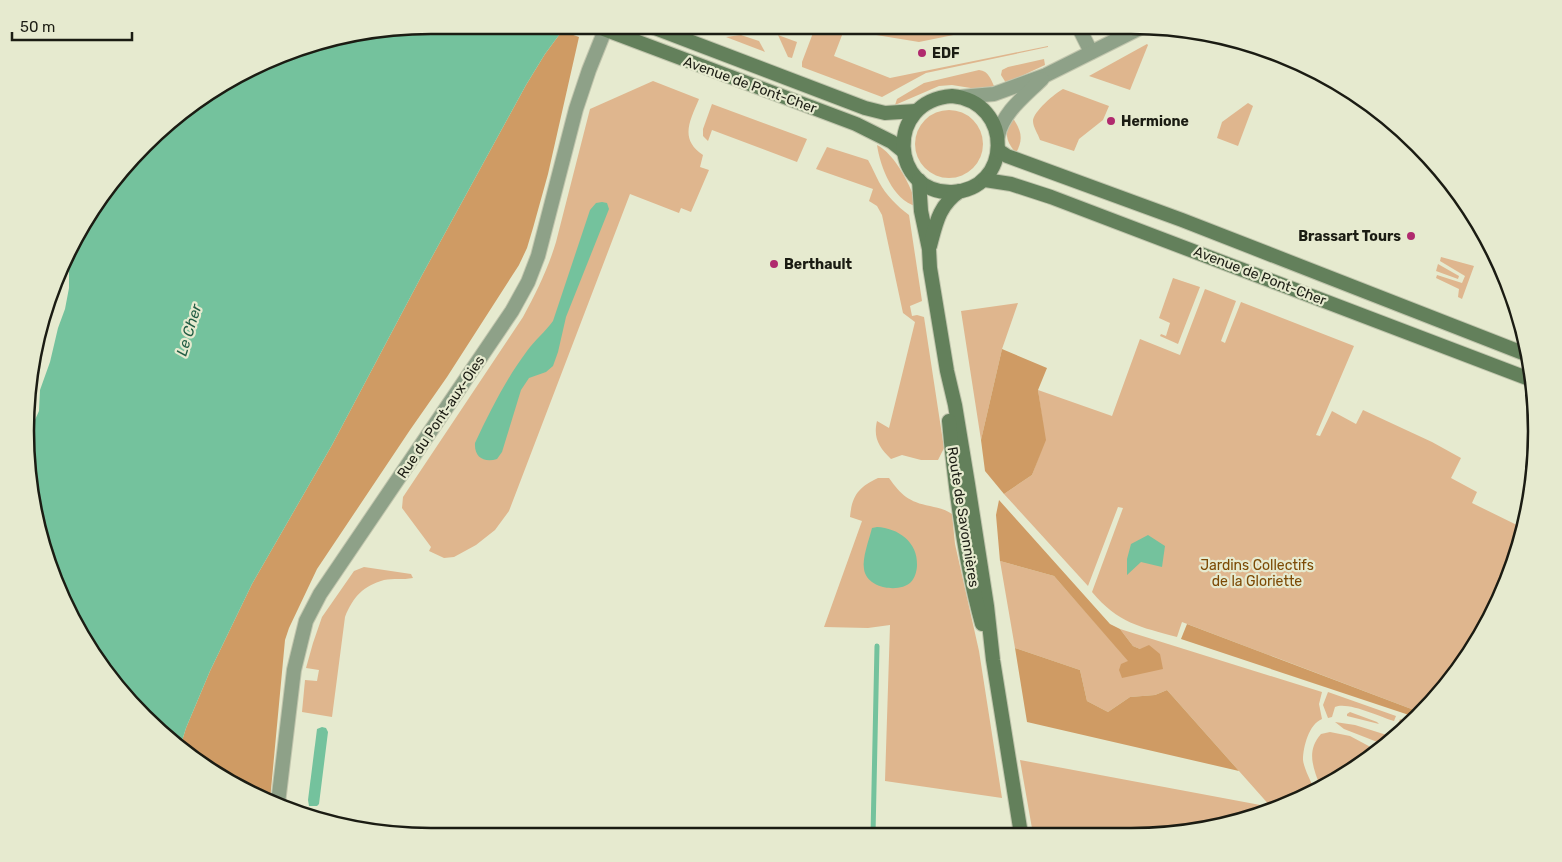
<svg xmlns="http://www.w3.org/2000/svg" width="1562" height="862" font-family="Rubik,sans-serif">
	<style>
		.green { fill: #dfb68e }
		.forest { fill: #cf9b64 }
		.water { fill: #74c29d }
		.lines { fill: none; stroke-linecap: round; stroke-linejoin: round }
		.stream { stroke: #74c29d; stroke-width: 5 }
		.minor-casing { stroke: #c1c5ad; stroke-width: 16 }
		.secondary-casing { stroke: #c1c5ad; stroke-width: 16 }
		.minor { stroke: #8ea188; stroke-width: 14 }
		.secondary { stroke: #63805b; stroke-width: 14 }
		.poi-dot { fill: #b02a6e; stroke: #e6eacf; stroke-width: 2 }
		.labels { text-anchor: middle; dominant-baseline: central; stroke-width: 4.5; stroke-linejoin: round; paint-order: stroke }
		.poi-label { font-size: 14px; font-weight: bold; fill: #1b1c13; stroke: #e6eacf; text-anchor: start }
		.street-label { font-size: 14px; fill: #1b1c13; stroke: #e6eacf }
		.park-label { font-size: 14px; fill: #7c4a05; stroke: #e6eacf }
		.water-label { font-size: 15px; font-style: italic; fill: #225d44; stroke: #e6eacf }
		.rim { fill: none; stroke: #1b1c13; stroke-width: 2.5 }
	</style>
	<rect width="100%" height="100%" fill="#e6eacf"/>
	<!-- green -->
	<g class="green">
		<polygon points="816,25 855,26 853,32 844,30 834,56 890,78 1048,46 1048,47 926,73 882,97 802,67 802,62"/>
		<polygon points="864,26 984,26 983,29 919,42 864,33"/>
		<polygon points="741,35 759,41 765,52 726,37"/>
		<polygon points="778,35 797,42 792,58 788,57"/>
		<polygon points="1147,44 1148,45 1130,90 1089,76"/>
		<polygon points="1044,59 1045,65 1006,83 1001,75 1002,70 1008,67"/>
		<path d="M979,70C989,71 991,80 995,88L977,89L952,85L939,86L895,105L897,99L924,83Z"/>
		<path d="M653,81L699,99C690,121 679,139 703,155L700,167L709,170L691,212L681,208L679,213L630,194L509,511L495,530L476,545L454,557L444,558L429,551L431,547L402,508L403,497L523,317C536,293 548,269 556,242L590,109Z"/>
		<path d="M1063,89L1109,106L1103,120L1079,139L1074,151L1040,140C1038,134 1033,127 1033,121C1033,112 1055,93 1063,89Z"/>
		<polygon points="1248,103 1253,106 1238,146 1217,138 1222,122"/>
		<polygon points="712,104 807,139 797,162 712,130 708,141 703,136 703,129"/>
		<circle cx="949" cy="144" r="34"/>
		<path d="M1013,118C1021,131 1024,138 1016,153C1005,140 1004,132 1013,118Z"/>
		<path d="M877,145C894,153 913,188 916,206C893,201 880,166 877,145Z"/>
		<path d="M827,147L868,160C872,167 875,174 879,182C886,195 897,206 909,215L922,301L910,306L912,316L917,315L924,317L944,448L938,460H921L902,455L891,459C879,447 873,438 877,421L889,428L915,322L903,313L882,215L877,206L869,201L873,189L816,169Z"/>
		<polygon points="1441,257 1474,266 1462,299 1458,297 1459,289 1436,278 1437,275 1462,283 1465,276 1440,261"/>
		<polygon points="1438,264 1459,276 1458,279 1436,271"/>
		<polygon points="1173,278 1200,287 1178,344 1160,336 1161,334 1166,336 1170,323 1159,318"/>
		<path d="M1205,289L1236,301L1221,341L1225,343L1241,302L1354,346L1316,435L1320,436L1332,411L1356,424L1363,410L1432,442L1461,458L1451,478L1477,492L1472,503L1523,528L1515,562L1482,634L1422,713L1182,622L1177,637C1140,627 1118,623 1092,592L1123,508L1118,507L1088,586L1004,494L1032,475L1045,440L1038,390L1112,416L1140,339L1180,355Z"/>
		<polygon points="1018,303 1002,349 981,440 961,311"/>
		<path d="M878,478H889C901,495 909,502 930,506C938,508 945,509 952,514L955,544L979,651L1002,798L885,781L890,625L868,628L824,627L862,521L850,517C852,495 859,487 878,478Z"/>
		<path d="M1000,561L1054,576L1129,661L1122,678L1140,649L1133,646L1120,629L1322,692L1319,704L1322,719C1309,724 1303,747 1303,760C1304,769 1311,781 1314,789L1262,815L1184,834H1033L1020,760L1271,807L1167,690L1155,695L1130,697L1108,712L1087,701L1080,670L1015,648Z"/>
		<path d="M364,567L411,574L413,578C403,580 393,578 384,580C363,586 353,597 345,617L332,717L302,712L305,680L317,681L319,670L306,668L313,643L322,617L354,571Z"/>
		<path d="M1328,692L1396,716L1394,721C1381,717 1347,701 1335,707L1332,717L1328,718L1323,705Z"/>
		<polygon points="1350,712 1377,722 1379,724 1347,716 1347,714"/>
		<polygon points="1400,719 1412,723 1385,745 1344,729 1335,722 1355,725 1393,737"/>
		<path d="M1330,732L1350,736L1378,751L1356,769L1320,786C1313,767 1306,751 1321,734Z"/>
	</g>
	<!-- forest -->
	<g class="forest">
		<polygon points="562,31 579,37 548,174 533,228 527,248 519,265 447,377 410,430 317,569 289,628 285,640 270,800 228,782 181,744 186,728 210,671 252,584 332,445 421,277 526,85 545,54"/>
		<polygon points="1002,349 1047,368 1038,390 1046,440 1032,475 1004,494 985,471 981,440"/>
		<polygon points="999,500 1110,624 1120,629 1133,646 1140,649 1149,645 1160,654 1163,669 1122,678 1119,670 1121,664 1128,661 1054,576 1000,561 996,515"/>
		<polygon points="1187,624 1422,713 1418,718 1181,639"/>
		<polygon points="1015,648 1080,670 1087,701 1108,712 1130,697 1155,695 1167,690 1239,771 1027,722"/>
	</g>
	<!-- water -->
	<g class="water">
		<polygon points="431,25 563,25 562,31 545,54 526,85 421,277 332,445 252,584 210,671 186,728 181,744 126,698 56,586 26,457 28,435 39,411 40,390 50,362 58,328 65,309 69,288 69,262 73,250 94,205 184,109 301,46"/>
		<path d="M602,202L607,203L609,209L566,317L558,352L553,366L546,372L529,378L521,390L502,452L497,459C484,463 474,457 475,443C490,411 506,379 527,351C535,340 545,332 553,321L590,210L596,203Z"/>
		<path d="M877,527C898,528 918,542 917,565C917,570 915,578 911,582C899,594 866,588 864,569C862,558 869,540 872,528Z"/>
		<polygon points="1148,535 1165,546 1162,567 1141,562 1127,575 1127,559 1131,544"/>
		<polygon points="322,727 326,728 328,732 319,804 317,806 309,806 308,800 317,729"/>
	</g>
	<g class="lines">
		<!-- stream -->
		<polyline class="stream" points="873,835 877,646"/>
		<!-- minor casing -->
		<g class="minor-casing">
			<g id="minor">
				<polyline points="1078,26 1091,52"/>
				<polyline points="960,97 994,94 1046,75 1144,26"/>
				<path d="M998,136C1003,112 1025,96 1042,79"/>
				<polyline points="278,803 294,670 306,621 320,594 512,311 528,282 538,256 576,109 589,70 607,25"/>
			</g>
		</g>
		<!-- secondary casing -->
		<g class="secondary-casing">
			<g id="secondary">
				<polyline points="593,25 856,124 892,142 903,151"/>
				<polyline points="647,25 865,108 885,113 916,111"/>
				<path d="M952,96C1014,102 1012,190 952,192C891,194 884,101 952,96Z"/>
				<polyline points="998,150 1007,156 1182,220 1528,355"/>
				<polyline points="919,180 921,211 929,249 930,268 947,371 955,405 968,484 987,606 993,660 1021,834"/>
				<polyline points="985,180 1011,184 1051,197 1532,380"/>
				<path d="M930,246C936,223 939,205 960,191"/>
				<path d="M949,421C955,489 964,558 982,624"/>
			</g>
		</g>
		<!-- minor -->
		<use href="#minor" class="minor"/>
		<!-- secondary -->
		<use href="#secondary" class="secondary"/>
	</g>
	<!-- markers -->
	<g class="poi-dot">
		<circle cx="922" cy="53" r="5"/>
		<circle cx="1111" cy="121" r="5"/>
		<circle cx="1411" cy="236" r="5"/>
		<circle cx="774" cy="264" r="5"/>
	</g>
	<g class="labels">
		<!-- poi labels -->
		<g class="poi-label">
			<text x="932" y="53">EDF</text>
			<text x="1121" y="121">Hermione</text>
			<text x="1401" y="236" text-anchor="end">Brassart Tours</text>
			<text x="784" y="264">Berthault</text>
		</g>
		<!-- street labels -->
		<g class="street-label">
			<text transform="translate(750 85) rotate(20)">Avenue de Pont-Cher</text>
			<text transform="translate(1260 276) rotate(21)">Avenue de Pont-Cher</text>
			<text transform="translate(441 417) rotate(-56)">Rue du Pont-aux-Oies</text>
			<text transform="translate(963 517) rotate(81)">Route de Savonnières</text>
		</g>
		<!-- park labels -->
		<g class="park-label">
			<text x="1257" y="565">Jardins Collectifs<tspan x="1257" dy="16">de la Gloriette</tspan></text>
		</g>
		<!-- water labels -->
		<g class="water-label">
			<text transform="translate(189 330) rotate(-73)">Le Cher</text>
		</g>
	</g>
	<!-- crop -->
	<path d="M0 0H1562V862H0ZM431 34H1131A397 397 0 0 1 1528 431V431A397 397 0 0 1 1131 828H431A397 397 0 0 1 34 431V431A397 397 0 0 1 431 34Z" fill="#e6eacf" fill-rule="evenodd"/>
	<path class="rim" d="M431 34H1131A397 397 0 0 1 1528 431V431A397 397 0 0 1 1131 828H431A397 397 0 0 1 34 431V431A397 397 0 0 1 431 34Z"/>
	<!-- scale -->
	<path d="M12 32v8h120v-8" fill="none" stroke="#1b1c13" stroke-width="2.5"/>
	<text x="20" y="32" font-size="15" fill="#1b1c13" stroke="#e6eacf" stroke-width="4" paint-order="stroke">50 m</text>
</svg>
